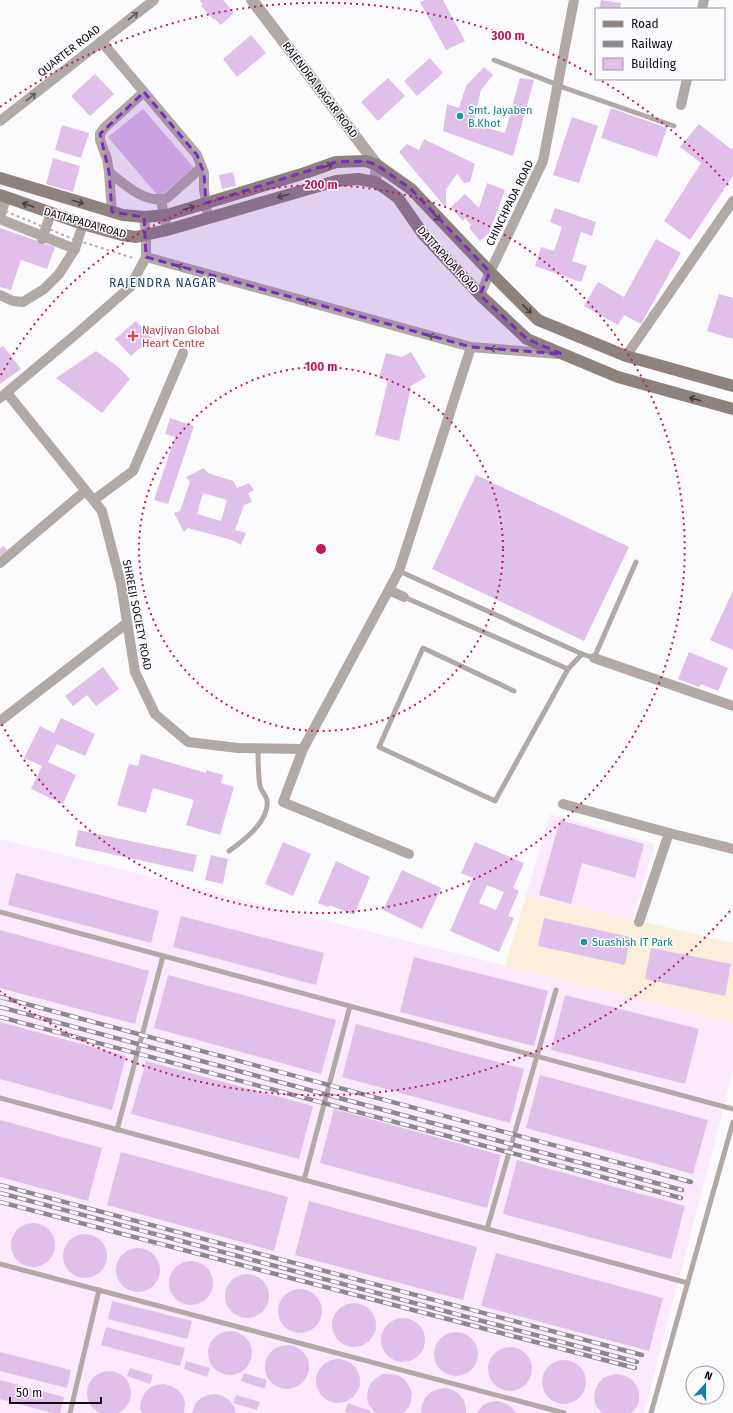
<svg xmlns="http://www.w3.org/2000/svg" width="733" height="1413" font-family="'Fira Sans',sans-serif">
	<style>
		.commercial { fill: #fbefdb }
		.industrial { fill: #fbeafd }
		.building { fill: #e0bfea; fill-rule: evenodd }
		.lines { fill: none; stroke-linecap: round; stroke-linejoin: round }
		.service { stroke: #b1a9a5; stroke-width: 5 }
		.minor { stroke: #b1a9a5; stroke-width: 10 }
		.tertiary { stroke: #b1a9a5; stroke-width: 12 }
		.secondary { stroke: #8e827c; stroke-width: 12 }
		.rail-casing { stroke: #8b898d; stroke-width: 4.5 }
		.rail { stroke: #fbfafd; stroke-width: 3; stroke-dasharray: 9; stroke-linecap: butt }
		.path-bridge { stroke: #b2b0b4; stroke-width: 2; stroke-dasharray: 3 3; stroke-linecap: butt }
		.oneway { stroke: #605a5b }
		.oneway2 { stroke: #484141 }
		.marked { fill: #7b2cbf; fill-opacity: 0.2; stroke: #7b2cbf; stroke-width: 3; stroke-dasharray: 8 5; stroke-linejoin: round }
		.ring { fill: none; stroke: #c2185b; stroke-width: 2; stroke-dasharray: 2 4 }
		.culture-dot { fill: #0f9aa8; stroke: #fbfafd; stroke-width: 1.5 }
		.health-dot { fill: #e0444e; stroke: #fbfafd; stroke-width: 1.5 }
		.labels { text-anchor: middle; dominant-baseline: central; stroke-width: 3; stroke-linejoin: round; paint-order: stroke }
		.street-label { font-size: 11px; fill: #0e0b11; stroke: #fbfafd }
		.culture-label { font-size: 11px; fill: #0d838f; stroke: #fbfafd; text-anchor: start }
		.health-label { font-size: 11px; fill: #be3a42; stroke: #fbfafd; text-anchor: start }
		.neighbourhood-label { font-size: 12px; letter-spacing: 1px; fill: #19475b; stroke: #fbfafd }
		.centre { fill: #c2185b; stroke: #fbfafd; stroke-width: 2 }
		.ring-label { font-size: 12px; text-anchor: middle; font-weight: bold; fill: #c2185b; stroke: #fbfafd; stroke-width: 3; stroke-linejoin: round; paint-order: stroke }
	</style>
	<rect width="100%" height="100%" fill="#fbfafd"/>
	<!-- commercial -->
	<polygon class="commercial" points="526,896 632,919 733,943 733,1023 505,966"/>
	<!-- industrial -->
	<g class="industrial">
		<polygon points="550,814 655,844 632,919 526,896"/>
		<polygon points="0,839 733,1023 733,1071 644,1413 0,1413"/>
	</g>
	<!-- building -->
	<g class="building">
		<polygon points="199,0 223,0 234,13 221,25 215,19 214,20 201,6 203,4"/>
		<polygon points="425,0 443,0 465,41 446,50 420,2"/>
		<polygon points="601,0 621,3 620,9 599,9"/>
		<polygon points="251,35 266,53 237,77 223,59"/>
		<polygon points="430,58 443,73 417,96 404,81"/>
		<polygon points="484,67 493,75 481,90 473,124 505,133 520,78 534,80 513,156 443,131 447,104 459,108 466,86"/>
		<polygon points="95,74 114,94 90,116 71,96"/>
		<polygon points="388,78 405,96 378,121 361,102"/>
		<polygon points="611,108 667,128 657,157 601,138"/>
		<polygon points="143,109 194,168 159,197 108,137"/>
		<polygon points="572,117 598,126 579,183 553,175"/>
		<polygon points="699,124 731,149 733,148 733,176 690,240 664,221 701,163 680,147"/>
		<polygon points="62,125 89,133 81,158 55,150"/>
		<polygon points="424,139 475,164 470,182 464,183 457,174 446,189 446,208 399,152 407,144 419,150"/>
		<polygon points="53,158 80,166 73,192 46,184"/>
		<polygon points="233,172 236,186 222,189 219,175"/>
		<polygon points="487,183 505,190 489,233 480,241 469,228 471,225 465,218 463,221 451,207 465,194 479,208"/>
		<polygon points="555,208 596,222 592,236 581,232 572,261 587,266 581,282 535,266 541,247 554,251 562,227 550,222"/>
		<polygon points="0,228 55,247 47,269 21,260 11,290 0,287"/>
		<polygon points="656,239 681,253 641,324 624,315 618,325 584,306 598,282 624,297"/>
		<polygon points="719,294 733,298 733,339 707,331"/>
		<polygon points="136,321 151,338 131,356 115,339"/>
		<polygon points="3,346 21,369 0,384 0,348"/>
		<polygon points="96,351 116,365 130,379 102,413 56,378"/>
		<polygon points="411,352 426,377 409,387 411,387 399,441 375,435 388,380 379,378 386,353 402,357"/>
		<polygon points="170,418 194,426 168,504 154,500 175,437 165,434"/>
		<path d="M204,468L208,473L233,481L237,488L249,483L254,490L248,493L252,502L244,505L235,530L246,533L241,545L232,540L188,528L184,532L174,513L180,511L190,482L186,477ZM203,493L227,500L221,521L197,514Z"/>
		<polygon points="476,475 629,547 584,641 432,569"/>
		<polygon points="4,546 7,550 0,556 0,549"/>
		<polygon points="733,591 733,650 710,640"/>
		<polygon points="689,652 728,668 718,691 701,684 699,687 678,679"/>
		<polygon points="103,667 119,689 96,706 87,695 73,706 65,696"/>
		<polygon points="61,718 95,734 85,756 57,744 48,762 76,775 63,804 31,789 42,766 24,758 40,726 54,733"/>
		<polygon points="141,754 206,773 206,770 223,775 221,783 234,787 220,835 186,825 194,800 153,788 146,813 117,805 129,764 138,766"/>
		<polygon points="560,820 644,844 635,878 582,863 571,904 539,895"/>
		<polygon points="78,830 197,855 193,872 75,846"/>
		<polygon points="283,842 311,854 293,896 265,884"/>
		<path d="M475,842L524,863L513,888L519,891L508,916L514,918L499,952L450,931L473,878L461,873ZM487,885L504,892L496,910L479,903Z"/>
		<polygon points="211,855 228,859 223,884 205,880"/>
		<polygon points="336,861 370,877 354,915 330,905 328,907 318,903"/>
		<polygon points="402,870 441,888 422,929 383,910"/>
		<polygon points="16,873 159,911 151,943 8,905"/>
		<polygon points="181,916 324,953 316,985 173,947"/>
		<polygon points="544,918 630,937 625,965 538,946"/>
		<polygon points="0,930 149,971 135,1024 0,988"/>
		<polygon points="651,948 731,964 725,996 645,979"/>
		<polygon points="414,957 548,991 534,1046 400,1012"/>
		<polygon points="168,975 336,1020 321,1074 154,1028"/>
		<polygon points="565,995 699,1029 685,1084 551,1050"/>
		<polygon points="0,1022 126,1056 112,1110 0,1079"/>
		<polygon points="356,1024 524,1069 510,1123 342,1077"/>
		<polygon points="146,1061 313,1106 299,1159 131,1114"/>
		<polygon points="540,1075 708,1120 693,1174 526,1128"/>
		<polygon points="334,1109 501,1155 487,1208 320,1163"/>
		<polygon points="0,1120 102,1148 88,1201 0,1177"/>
		<polygon points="121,1152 288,1197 274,1251 107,1205"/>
		<polygon points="517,1160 685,1206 671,1259 503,1214"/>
		<polygon points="309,1201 477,1247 463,1300 295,1255"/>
		<circle cx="33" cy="1245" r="22"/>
		<circle cx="85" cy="1256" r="22"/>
		<circle cx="138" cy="1270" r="22"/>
		<polygon points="496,1253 663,1298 649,1351 481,1306"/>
		<circle cx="191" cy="1283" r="22"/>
		<circle cx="247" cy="1296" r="22"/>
		<circle cx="300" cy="1311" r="22"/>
		<polygon points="112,1301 192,1321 187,1339 108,1319"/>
		<circle cx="354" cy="1325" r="22"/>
		<circle cx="403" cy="1340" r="22"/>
		<polygon points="106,1327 185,1348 180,1366 101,1345"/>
		<circle cx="230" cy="1353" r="22"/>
		<circle cx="456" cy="1354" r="22"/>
		<circle cx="287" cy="1367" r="22"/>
		<circle cx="510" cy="1369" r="22"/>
		<polygon points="0,1352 71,1370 67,1388 0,1371"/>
		<circle cx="338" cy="1381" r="22"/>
		<circle cx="564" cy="1382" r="22"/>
		<polygon points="186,1361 210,1368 207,1377 184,1369"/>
		<polygon points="130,1368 153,1375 150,1384 127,1376"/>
		<circle cx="109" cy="1393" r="22"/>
		<polygon points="244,1373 267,1380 265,1389 241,1381"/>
		<polygon points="383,1374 391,1374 398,1375 405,1380 409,1386 412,1393 411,1401 409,1407 404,1413 375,1413 369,1405 367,1398 368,1390 371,1383 376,1378"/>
		<polygon points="618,1374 626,1376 632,1380 637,1386 639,1393 639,1401 636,1408 631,1413 602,1413 596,1406 594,1398 595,1391 598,1384 603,1378 611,1375"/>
		<polygon points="0,1380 64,1397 60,1413 53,1413 0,1399"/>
		<polygon points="164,1384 171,1386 178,1390 183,1396 185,1403 184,1413 142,1413 140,1408 141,1401 144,1394 149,1388 156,1385"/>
		<polygon points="445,1388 453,1390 459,1394 464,1400 466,1408 466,1413 421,1413 422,1405 425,1398 431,1392 438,1389"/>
		<polygon points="215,1394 223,1396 229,1400 234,1406 236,1413 192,1413 195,1404 201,1398 208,1395"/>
		<polygon points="236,1395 260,1402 257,1410 233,1403"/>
		<polygon points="498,1401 505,1403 511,1407 516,1413 477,1413 483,1405 490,1402"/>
		<polygon points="348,1403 371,1411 371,1413 349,1413 345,1412"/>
	</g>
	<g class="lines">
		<!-- service -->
		<g class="service">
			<polyline points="494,60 558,85 559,86 674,126"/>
			<polyline points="399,571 582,654 594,658 636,562"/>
			<polyline points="404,597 568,669 582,654"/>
			<polyline points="514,691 423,648 379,747 495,801 568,669"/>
			<path d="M229,851C243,841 270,821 267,800C266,795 261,791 260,786C258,774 258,761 258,748"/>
			<polyline points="0,912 733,1109"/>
			<polyline points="0,1098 688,1283"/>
			<polyline points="117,1130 163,956"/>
			<polyline points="304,1180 350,1006"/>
			<polyline points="487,1229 556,990"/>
			<polyline points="0,1264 564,1413"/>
			<polyline points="70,1413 99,1290"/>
			<polyline points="651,1413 733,1122"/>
		</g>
		<!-- minor -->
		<g class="minor">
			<polyline points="702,9 704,0"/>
			<polyline points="101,41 197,155 204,173 204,189 208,218"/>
			<polyline points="681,105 687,79"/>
			<polyline points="0,121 154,0"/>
			<path d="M109,172C124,184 146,205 167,198L202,167"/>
			<polyline points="161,200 167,230"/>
			<polyline points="112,212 109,172 107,159 100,140 100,134 104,128 144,92"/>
			<polyline points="0,217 6,198"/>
			<polyline points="0,219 75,249"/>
			<polyline points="42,239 51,213"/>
			<polyline points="146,257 471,347 558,354"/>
			<polyline points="0,295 13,301 23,302 44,289 59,274 75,249 83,224"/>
			<polyline points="480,295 490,272 543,161 574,0"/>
			<polyline points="626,356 733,201"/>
			<polyline points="7,393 102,511 121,584 135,672 155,714 188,742 238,748 303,749"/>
			<polyline points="0,398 81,330 130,287 146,257 146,235 144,217"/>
			<polyline points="94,500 133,471 183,353"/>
			<polyline points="0,563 85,491"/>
			<polyline points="389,590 404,597"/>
			<polyline points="594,658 733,706"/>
			<polyline points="0,721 127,623"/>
			<polyline points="563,804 669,833"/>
			<polyline points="409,854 283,802 303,749 399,571 471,347"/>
			<polyline points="639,922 669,833 733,849"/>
		</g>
		<!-- tertiary -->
		<polyline class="tertiary" points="252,0 377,165 375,182"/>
		<!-- secondary -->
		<g class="secondary">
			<polyline points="0,178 123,215 144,217 167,215 305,173 336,162 366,161 377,165 411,189 490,272 538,320 626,356 733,386"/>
			<polyline points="0,195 83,224 122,235 136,237 167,230 336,181 358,179 375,182 386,189 398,198 423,234 480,295 527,339 618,377 733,409"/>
		</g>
		<!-- rail casing -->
		<g class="rail-casing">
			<g id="rail">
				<polyline points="0,997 691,1182"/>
				<polyline points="0,1007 682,1190"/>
				<polyline points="0,1017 681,1198"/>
				<polyline points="0,1185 642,1355"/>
				<polyline points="0,1193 637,1362"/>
				<polyline points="0,1202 635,1368"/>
			</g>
		</g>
		<!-- rail -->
		<use href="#rail" class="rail"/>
		<!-- path-bridge -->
		<polyline class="path-bridge" points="0,209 73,239 133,258"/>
	</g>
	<!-- one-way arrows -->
	<defs><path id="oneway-shaft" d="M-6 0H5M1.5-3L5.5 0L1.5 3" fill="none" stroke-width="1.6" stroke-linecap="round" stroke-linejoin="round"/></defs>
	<g class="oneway">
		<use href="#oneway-shaft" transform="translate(133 16) rotate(-38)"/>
		<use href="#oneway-shaft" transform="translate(31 97) rotate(-38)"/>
		<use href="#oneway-shaft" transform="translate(183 267) rotate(-165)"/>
		<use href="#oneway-shaft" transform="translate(309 302) rotate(-164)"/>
		<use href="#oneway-shaft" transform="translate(434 337) rotate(-164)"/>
		<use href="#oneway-shaft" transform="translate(496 349) rotate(-176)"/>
	</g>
	<g class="oneway2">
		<use href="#oneway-shaft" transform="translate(327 166) rotate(-19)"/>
		<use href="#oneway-shaft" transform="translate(283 196) rotate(164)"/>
		<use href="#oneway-shaft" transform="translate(78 202) rotate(17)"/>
		<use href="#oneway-shaft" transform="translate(28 205) rotate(-160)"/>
		<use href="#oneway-shaft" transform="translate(189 208) rotate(-17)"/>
		<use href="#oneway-shaft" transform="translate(436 216) rotate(47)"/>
		<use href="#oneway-shaft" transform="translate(527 309) rotate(44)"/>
		<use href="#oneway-shaft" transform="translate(695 399) rotate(-164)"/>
	</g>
	<!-- marked area -->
	<path class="marked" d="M144,92L197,155L204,173L206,203L336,162L366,161L377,165L411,189L490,272L480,295L527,339L562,354L471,347L146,257L144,217L112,212L109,172L100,134Z"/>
	<!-- distance rings -->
	<g class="ring">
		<circle cx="321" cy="549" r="182"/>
		<path d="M1 375A364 364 0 1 1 1 723"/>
		<path d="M730 911A546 546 0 0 1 0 991M0 107A546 546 0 0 1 594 76M602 81A546 546 0 0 1 730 187"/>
	</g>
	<!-- markers -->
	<g class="culture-dot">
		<circle cx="460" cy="116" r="4"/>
		<circle cx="584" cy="942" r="4"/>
	</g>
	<path class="health-dot" d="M131 330h4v4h4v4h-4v4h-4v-4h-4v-4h4z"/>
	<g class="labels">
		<!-- street labels -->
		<g class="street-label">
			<text transform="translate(69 51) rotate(-38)">QUARTER ROAD</text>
			<text transform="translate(320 90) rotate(53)">RAJENDRA NAGAR ROAD</text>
			<text transform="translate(510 203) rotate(-64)">CHINCHPADA ROAD</text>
			<text transform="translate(85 223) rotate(16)">DATTAPADA ROAD</text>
			<text transform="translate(448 260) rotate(48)">DATTAPADA ROAD</text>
			<text transform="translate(137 615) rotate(79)">SHREEJI SOCIETY ROAD</text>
		</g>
		<!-- culture labels -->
		<g class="culture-label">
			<text x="468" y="110">Smt. Jayaben<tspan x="468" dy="13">B.Khot</tspan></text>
			<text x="592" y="942">Suashish IT Park</text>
		</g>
		<!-- health labels -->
		<g class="health-label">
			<text x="142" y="330">Navjivan Global<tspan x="142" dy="13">Heart Centre</tspan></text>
		</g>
		<!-- neighbourhood labels -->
		<g class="neighbourhood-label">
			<text x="163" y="283">RAJENDRA NAGAR</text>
		</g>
	</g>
	<circle cx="321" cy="549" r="6" class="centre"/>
	<g class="ring-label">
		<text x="508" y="40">300 m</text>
		<text x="321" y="189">200 m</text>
		<text x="321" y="371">100 m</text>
	</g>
	<!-- legend -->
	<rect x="595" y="8" width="130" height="72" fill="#fbfafd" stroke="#9c9a9f"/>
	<rect x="603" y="21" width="20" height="6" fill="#8e827c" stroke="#9c9a9f"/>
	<text x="631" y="28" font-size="12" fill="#0e0b11">Road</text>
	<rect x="603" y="41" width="20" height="6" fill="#8b898d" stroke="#9c9a9f"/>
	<text x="631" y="48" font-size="12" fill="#0e0b11">Railway</text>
	<rect x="603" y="58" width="20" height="12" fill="#e0bfea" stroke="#9c9a9f"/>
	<text x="631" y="68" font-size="12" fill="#0e0b11">Building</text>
	<!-- north arrow -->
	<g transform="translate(705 1385) rotate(21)"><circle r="19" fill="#fbfafd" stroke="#9c9a9f"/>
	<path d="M0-3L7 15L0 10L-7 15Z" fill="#1280a8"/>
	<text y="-6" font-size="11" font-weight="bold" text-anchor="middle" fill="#0e0b11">N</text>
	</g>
	<!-- scale -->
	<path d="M10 1397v6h91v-6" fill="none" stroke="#0e0b11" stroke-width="2"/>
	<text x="16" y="1397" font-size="12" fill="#0e0b11" stroke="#fbfafd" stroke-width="3" paint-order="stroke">50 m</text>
</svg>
